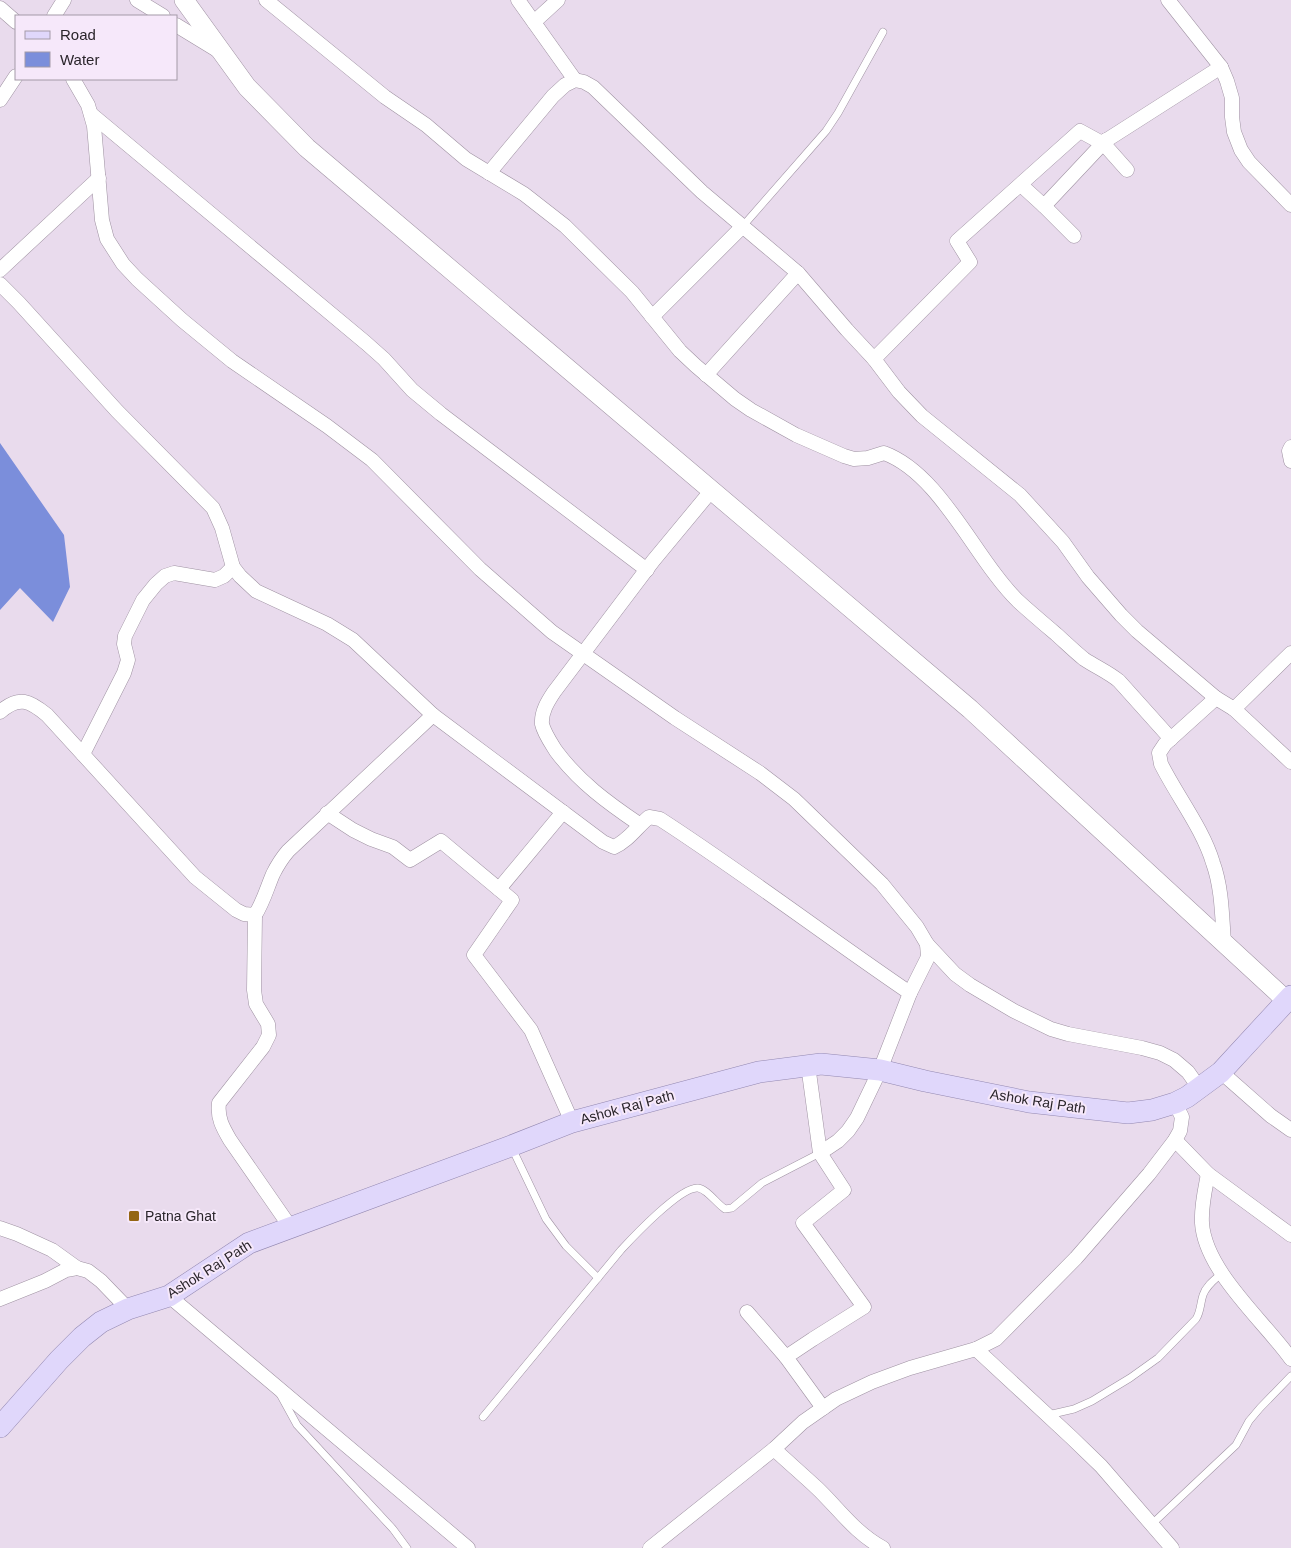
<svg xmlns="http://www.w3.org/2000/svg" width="1291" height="1548" font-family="Arial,sans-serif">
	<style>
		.water { fill: #7b8edb }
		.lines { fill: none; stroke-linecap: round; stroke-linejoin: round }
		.service-casing { stroke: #9f92a2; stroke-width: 8 }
		.minor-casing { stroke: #9f92a2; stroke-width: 15 }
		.secondary-casing { stroke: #9f92a2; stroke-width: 20 }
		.primary-casing { stroke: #9388b1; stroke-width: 22 }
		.service { stroke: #fff; stroke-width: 7 }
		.minor { stroke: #fff; stroke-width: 14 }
		.secondary { stroke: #fff; stroke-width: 19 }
		.primary { stroke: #e0d7fb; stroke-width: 21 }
		.poi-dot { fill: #946513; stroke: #f6e8fa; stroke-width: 2 }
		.labels { text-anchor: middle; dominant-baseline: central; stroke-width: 4; stroke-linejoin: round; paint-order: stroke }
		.street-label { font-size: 14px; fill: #2a252b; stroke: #f6e8fa }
		.poi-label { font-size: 14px; fill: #2a252b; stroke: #f6e8fa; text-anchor: start }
	</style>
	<rect width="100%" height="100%" fill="#e9dbed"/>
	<!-- water -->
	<polygon class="water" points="0,443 64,535 70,587 53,622 20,588 0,610"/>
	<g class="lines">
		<!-- service casing -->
		<g class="service-casing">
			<g id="service">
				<polyline points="742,227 826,131 838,113 883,32"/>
				<polyline points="512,1148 546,1219 566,1246 598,1278"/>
				<polyline points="280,1394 297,1425 393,1529 407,1548"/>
				<path d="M1048,1415L1074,1409L1092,1401L1130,1378L1158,1358L1196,1319C1201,1311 1200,1304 1203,1295C1206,1286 1214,1280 1221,1274"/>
				<path d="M483,1417L621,1250C633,1237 681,1186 698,1188C707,1189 717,1204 725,1209L732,1208L762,1183L820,1153"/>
				<polyline points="1152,1524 1236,1445 1249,1421 1260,1408 1291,1376"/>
			</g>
		</g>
		<!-- minor casing -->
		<g class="minor-casing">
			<g id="minor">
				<polyline points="137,0 163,16"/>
				<path d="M266,0L385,97L426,125L466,159L524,194L565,226L632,292L680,351L696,366L735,399L751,410L796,435L844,456L854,459L868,458L884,453C941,474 975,559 1018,601C1030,612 1043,623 1056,634C1065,642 1074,651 1084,659C1096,667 1108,672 1119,681L1171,739"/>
				<polyline points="518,0 575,80"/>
				<polyline points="1168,0 1221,67 1227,81 1232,98 1232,117 1234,132 1241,150 1249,162 1291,205"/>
				<polyline points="0,8 16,22"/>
				<polyline points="54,16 64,0"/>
				<polyline points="534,22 558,0"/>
				<polyline points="176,25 217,50"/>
				<polyline points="73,79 88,105 94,126 102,220 107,239 123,264 137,279 182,320 232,361 327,426 372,460 480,569 552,632 675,718 760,773 794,799 882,884 917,927 927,944 928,957 910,993"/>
				<polyline points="0,100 16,76"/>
				<polyline points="91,114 366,343 384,359 412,390 441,414 647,570"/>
				<polyline points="1103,143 1127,170"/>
				<polyline points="489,173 553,96 565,85 575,80 584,82 593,87 702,192 798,273 847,330 874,359 899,392 922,416 1020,495 1063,542 1088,577 1121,615 1137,631 1216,698"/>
				<polyline points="1021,185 1044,206 1106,140"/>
				<polyline points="1044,206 1074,236"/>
				<polyline points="0,270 99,178"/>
				<path d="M0,284L19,303L117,411L213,508L222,528L233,567L240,576L256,591L327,624L353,640L433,715L288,851C282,858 277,866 273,874C267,888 263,903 255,915L244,914L236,910L195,877L47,715C30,701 19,695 0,712"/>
				<polyline points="652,317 742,227"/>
				<polyline points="874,359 970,262 957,241 1080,131 1102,143 1221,67"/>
				<polyline points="706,375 798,273"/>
				<polyline points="1291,447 1289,451 1291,461"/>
				<polyline points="1291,653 1234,709 1291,762"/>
				<path d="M433,715L603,842L614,847C628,841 637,827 649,817L660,819C745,874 826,936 910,993L880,1070L857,1118L848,1131L838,1141L820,1153"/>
				<polyline points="83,754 124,673 128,660 124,644 125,636 143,600 156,584 165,576 174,573 215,580 224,576 233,567"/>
				<polyline points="327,813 353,830 371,839 393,847 410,860 441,841 512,900 474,955 531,1030 572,1122"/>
				<path d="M639,824C608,803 579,782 556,751C551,743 544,733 542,724C541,712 548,701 554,692L653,561L711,491"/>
				<polyline points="499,889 563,812"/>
				<path d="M255,915L254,990L256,1004L268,1024L269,1035L263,1047L219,1103C217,1118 223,1128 230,1140L291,1228"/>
				<path d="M1224,943C1222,916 1222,888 1213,863C1203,829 1177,796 1161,764L1159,753L1165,744L1216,698L1234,709"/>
				<polyline points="927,944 955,974 970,985 1014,1011 1051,1029 1068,1034 1142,1048 1160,1053 1174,1060 1188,1072 1200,1089"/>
				<polyline points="808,1065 820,1153 844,1190 803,1223 864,1307 813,1339 786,1357 823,1408"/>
				<polyline points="1221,1072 1271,1116 1291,1130"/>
				<polyline points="1175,1140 1208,1174 1291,1235"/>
				<path d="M1208,1174C1205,1190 1201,1206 1202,1223C1205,1271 1264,1321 1291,1359"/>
				<polyline points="0,1228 17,1234 52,1250 77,1268"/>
				<polyline points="169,1296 468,1548"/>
				<polyline points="0,1299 45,1281 66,1270 77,1268 88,1271 101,1281 128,1309"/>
				<polyline points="747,1312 786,1357"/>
				<polyline points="976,1349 1071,1437 1101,1466 1172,1548"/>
				<path d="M774,1449C788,1462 803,1475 817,1488C839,1509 855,1533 883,1548"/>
				<polyline points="650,1548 774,1449 803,1422 836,1399 872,1382 910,1368 976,1349 996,1339 1076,1258 1149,1174 1175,1140 1180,1131 1182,1117 1175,1103"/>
			</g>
		</g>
		<!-- secondary casing -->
		<g class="secondary-casing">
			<polyline id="secondary" points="184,0 247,87 307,148 970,709 1287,1001"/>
		</g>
		<!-- primary casing -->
		<g class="primary-casing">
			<polyline id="primary" points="0,1427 59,1360 82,1337 101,1322 128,1309 169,1296 249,1243 511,1146 572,1122 759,1072 821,1064 880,1070 925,1081 1029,1102 1128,1113 1152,1110 1175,1103 1187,1097 1221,1072 1291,996"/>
		</g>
		<!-- service -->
		<use href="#service" class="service"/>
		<!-- minor -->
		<use href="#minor" class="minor"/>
		<!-- secondary -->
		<use href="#secondary" class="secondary"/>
		<!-- primary -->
		<use href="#primary" class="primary"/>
	</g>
	<!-- markers -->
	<rect class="poi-dot" x="128" y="1210" width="12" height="12" rx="2.5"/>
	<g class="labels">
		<!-- street labels -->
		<g class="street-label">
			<text transform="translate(1038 1101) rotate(9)">Ashok Raj Path</text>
			<text transform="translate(627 1107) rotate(-15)">Ashok Raj Path</text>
			<text transform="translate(209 1269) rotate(-32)">Ashok Raj Path</text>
		</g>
		<!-- poi labels -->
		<g class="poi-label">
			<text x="145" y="1216">Patna Ghat</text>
		</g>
	</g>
	<!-- legend -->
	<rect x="15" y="15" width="162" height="65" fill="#f6e8fa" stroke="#a49aa7"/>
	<rect x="25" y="31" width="25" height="8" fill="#e0d7fb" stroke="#a49aa7"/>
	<text x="60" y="40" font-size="15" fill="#2a252b">Road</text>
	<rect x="25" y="52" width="25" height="15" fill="#7b8edb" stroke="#a49aa7"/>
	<text x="60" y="65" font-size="15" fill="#2a252b">Water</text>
</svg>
